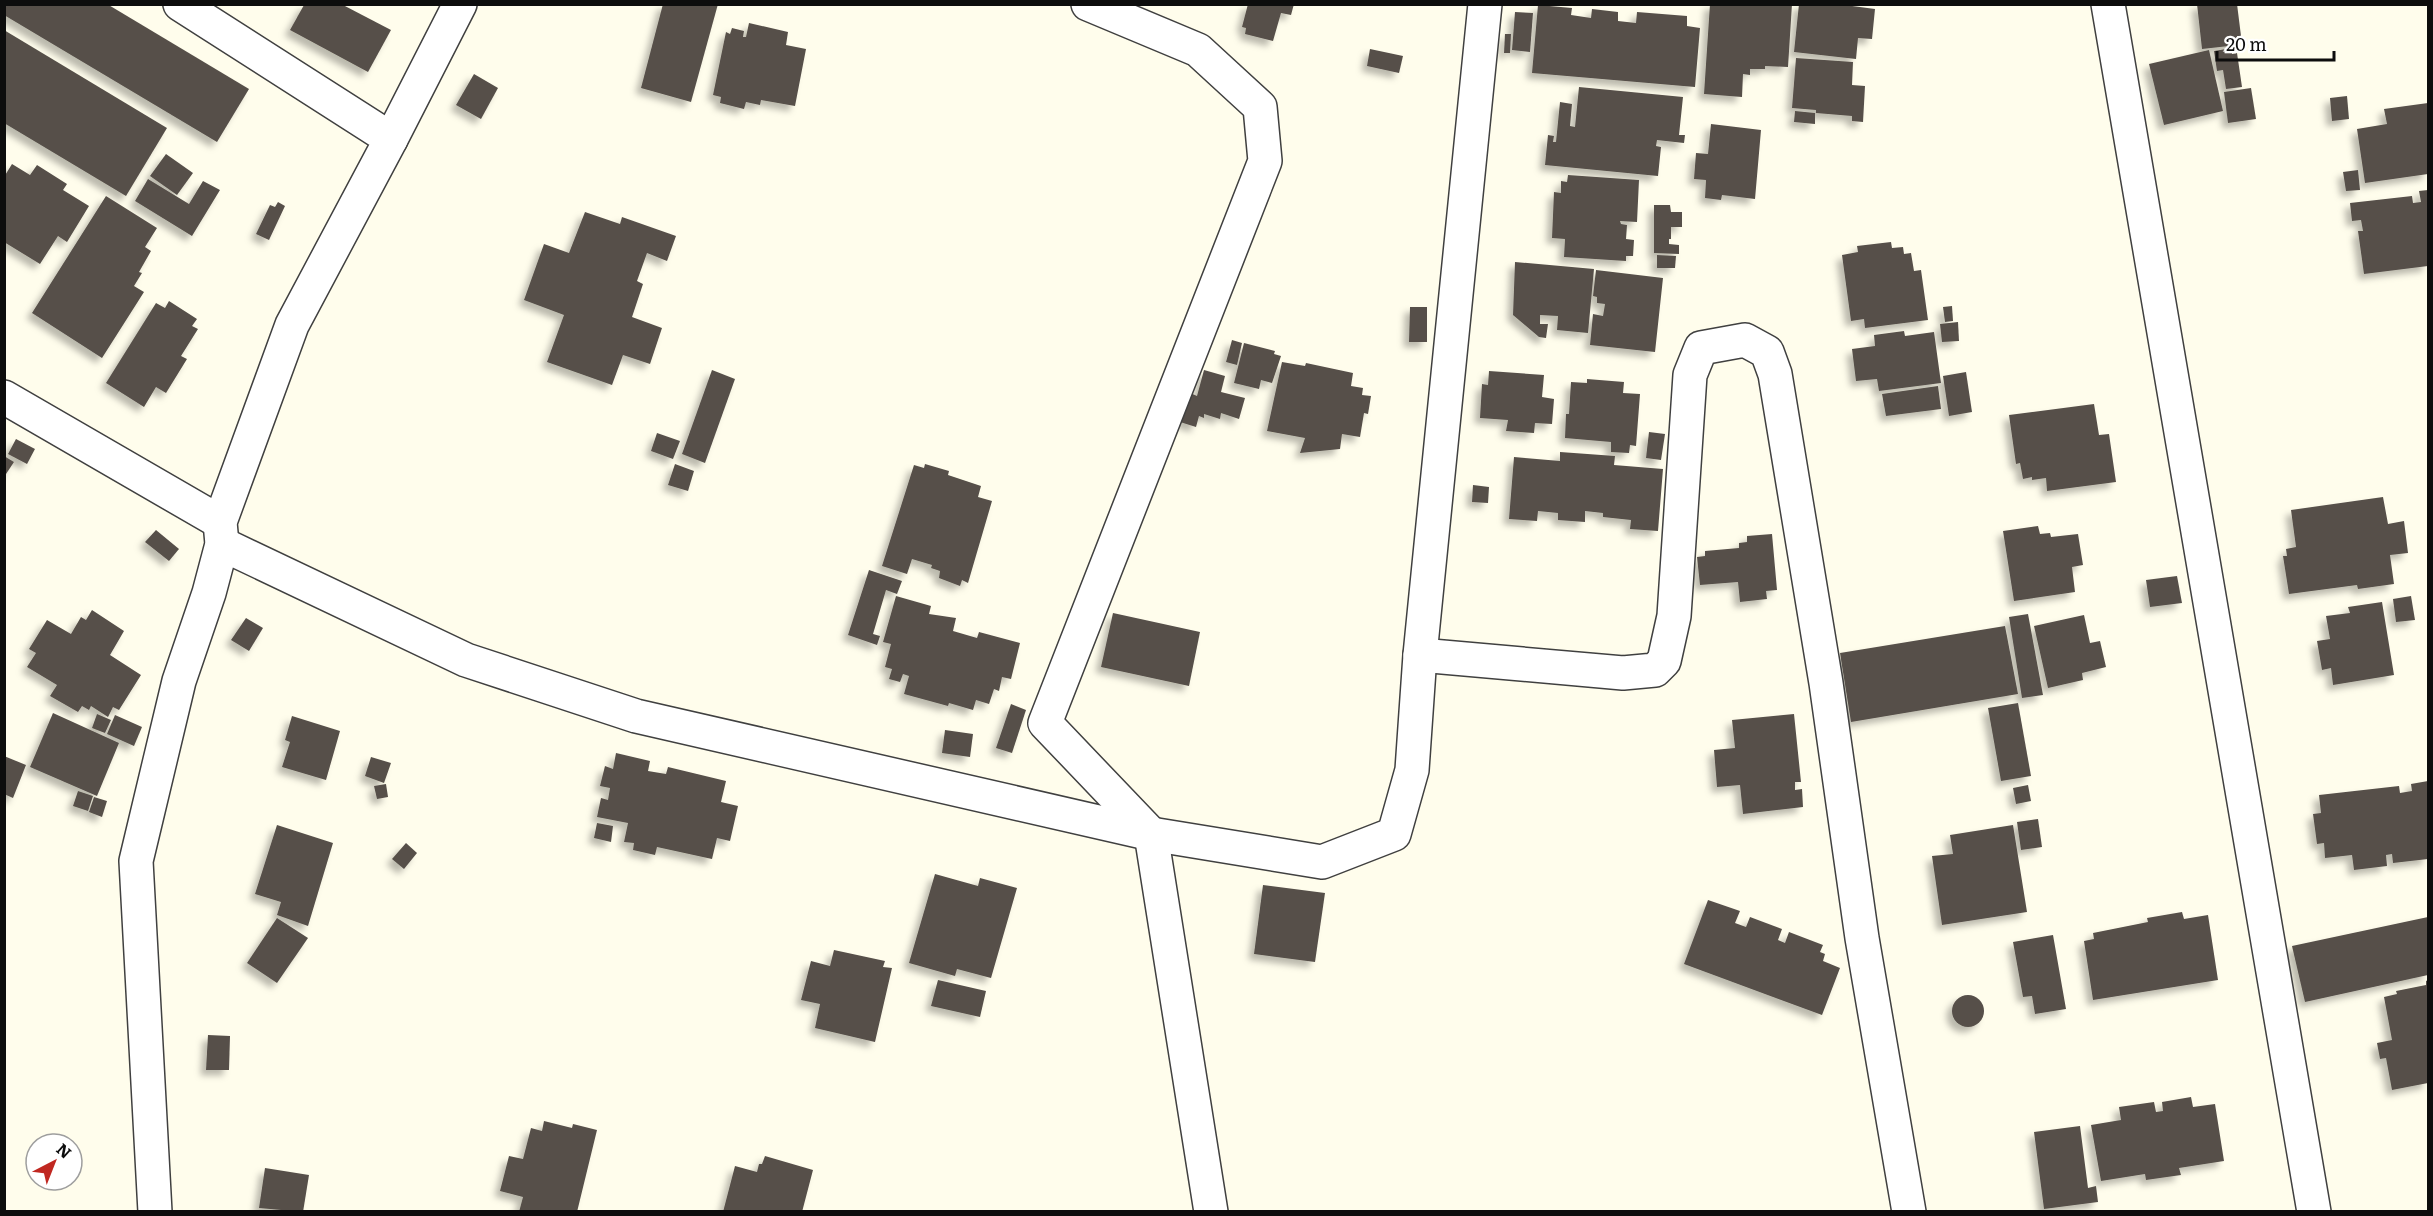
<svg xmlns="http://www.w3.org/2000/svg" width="2433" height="1216" font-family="Literata,serif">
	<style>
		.building { fill: #564f49; filter: url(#shadow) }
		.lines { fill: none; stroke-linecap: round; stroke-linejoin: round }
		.minor-casing { stroke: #404040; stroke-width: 36 }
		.minor { stroke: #fff; stroke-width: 33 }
	</style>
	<defs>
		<filter id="shadow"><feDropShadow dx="-5.5" dy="5.5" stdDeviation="3" flood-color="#0004"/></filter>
	</defs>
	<rect width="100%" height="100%" fill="#fffdec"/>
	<!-- building -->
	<g class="building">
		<polygon points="4,4 107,4 249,89 217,142 4,15"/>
		<polygon points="663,4 718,4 691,102 641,88"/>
		<polygon points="1248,4 1294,4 1291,15 1281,13 1273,41 1245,34 1246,28 1242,27"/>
		<polygon points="1710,4 1792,4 1788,67 1765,66 1765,69 1750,69 1750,75 1743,74 1742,97 1704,94"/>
		<polygon points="1799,4 1837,4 1875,9 1872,39 1858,38 1856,59 1794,52"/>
		<polygon points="2197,4 2237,4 2241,36 2237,36 2238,45 2202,49"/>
		<polygon points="304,5 343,5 391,30 368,72 290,30"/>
		<polygon points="1538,5 1572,8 1571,15 1591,18 1592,9 1618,12 1618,21 1636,23 1637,12 1687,16 1687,26 1700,28 1695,87 1532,73"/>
		<polygon points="1515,12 1533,13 1530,52 1512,50"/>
		<polygon points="749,23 788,32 786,45 806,49 795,106 761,100 760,105 746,102 744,109 720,103 721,97 713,95 726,32 730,34 732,28 744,31 743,37 746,37"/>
		<polygon points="4,30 167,128 126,196 4,123"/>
		<polygon points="1505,34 1511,34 1510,53 1504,53"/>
		<polygon points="2232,48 2232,54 2237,53 2242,87 2226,89 2223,70 2217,71 2214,51"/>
		<polygon points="1370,49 1403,56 1399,73 1367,66"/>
		<polygon points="2209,50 2223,111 2164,125 2149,64"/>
		<polygon points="1796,58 1853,62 1852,85 1865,86 1863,122 1852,121 1852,116 1816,113 1816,110 1792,108"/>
		<polygon points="474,74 498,88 481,119 456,105"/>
		<polygon points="1579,87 1683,97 1679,135 1685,135 1684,143 1657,140 1656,146 1661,147 1658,176 1545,165 1548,135 1554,136 1553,142 1556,142 1560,102 1572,104 1570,126 1575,127"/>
		<polygon points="2251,88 2256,119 2228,123 2224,92"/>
		<polygon points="2347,96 2349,119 2332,121 2330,98"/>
		<polygon points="2428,103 2428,174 2365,183 2357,129 2387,124 2384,109"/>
		<polygon points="1795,111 1815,113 1815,124 1794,122"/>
		<polygon points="1711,124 1761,130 1755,199 1722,195 1721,200 1705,198 1706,180 1694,179 1696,153 1708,154"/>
		<polygon points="166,154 193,173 177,195 150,176"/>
		<polygon points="12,164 30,175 37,165 67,184 63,190 89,206 67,242 58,236 40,264 4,242 4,177"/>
		<polygon points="2358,170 2360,190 2346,191 2343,172"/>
		<polygon points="1568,175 1639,180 1637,222 1620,221 1621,224 1627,225 1626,239 1634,240 1633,256 1626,256 1626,261 1564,257 1565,239 1552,238 1554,192 1561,193 1561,181 1567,182"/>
		<polygon points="148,179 189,204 203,181 220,190 192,236 135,201"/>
		<polygon points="2428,190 2428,266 2364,274 2358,231 2363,231 2361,220 2352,221 2350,203 2412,196 2413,203 2421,202 2419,191"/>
		<polygon points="106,196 157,228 145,247 151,251 139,272 142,273 134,286 144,292 102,358 32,313"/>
		<polygon points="278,202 285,206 269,240 256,234 270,205 275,207"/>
		<polygon points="1654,205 1670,205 1671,212 1682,212 1682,227 1671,227 1671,239 1669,239 1669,244 1679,245 1679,254 1654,253"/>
		<polygon points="585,212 620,224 622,217 676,236 667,261 647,253 637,281 643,284 632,317 662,328 650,364 623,355 612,385 547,362 564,315 524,300 544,244 569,253"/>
		<polygon points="1891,242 1892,248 1903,247 1904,254 1911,253 1914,271 1921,270 1928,320 1865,328 1864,319 1851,321 1842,255 1858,252 1857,246"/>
		<polygon points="1657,255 1676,256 1675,268 1657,268"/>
		<polygon points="1515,262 1594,269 1588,333 1557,330 1558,316 1540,315 1540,324 1548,324 1546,338 1539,337 1513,315"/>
		<polygon points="1596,270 1663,278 1655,352 1590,345 1593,314 1603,316 1605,304 1597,303 1597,297 1593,296"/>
		<polygon points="169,301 197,319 192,326 198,329 181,356 187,359 166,393 156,387 144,407 106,383 156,303 165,308"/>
		<polygon points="1952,306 1953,321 1945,322 1943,307"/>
		<polygon points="1410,307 1427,307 1427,342 1409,342"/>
		<polygon points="1958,322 1959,341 1942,342 1940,324"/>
		<polygon points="1904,331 1905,336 1934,332 1941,383 1879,391 1877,379 1856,381 1852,349 1875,346 1874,335"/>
		<polygon points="1232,340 1242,343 1237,365 1226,362"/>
		<polygon points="1244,343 1275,351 1274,354 1281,356 1272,383 1261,380 1259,389 1234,383"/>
		<polygon points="1282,362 1305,366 1306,363 1353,373 1351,386 1363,388 1362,395 1371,396 1368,414 1364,413 1360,437 1342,434 1340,449 1300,453 1305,438 1267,431"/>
		<polygon points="712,370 735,379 705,463 682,454"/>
		<polygon points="1204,370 1225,376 1221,392 1245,398 1239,419 1221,413 1220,419 1204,414 1204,418 1199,416 1196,427 1180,422 1188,392 1197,396"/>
		<polygon points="1489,371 1544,375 1542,397 1554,399 1552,424 1535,423 1534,433 1506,431 1508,420 1480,418 1482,384 1488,385"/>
		<polygon points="1966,372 1972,412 1949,416 1943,376"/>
		<polygon points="1587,379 1624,382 1623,393 1640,394 1636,446 1630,445 1629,453 1611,452 1611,442 1565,438 1566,414 1569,414 1571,382 1587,383"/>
		<polygon points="1938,386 1941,409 1886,416 1882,394"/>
		<polygon points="2094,404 2099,435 2109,434 2116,482 2047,491 2046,478 2032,480 2032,477 2023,479 2020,463 2016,464 2009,415"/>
		<polygon points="1649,432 1665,434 1661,460 1646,458"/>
		<polygon points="657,433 680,441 673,459 651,451"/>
		<polygon points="16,439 35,449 27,464 8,454"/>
		<polygon points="1560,452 1615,456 1614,465 1663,469 1658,531 1630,529 1631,520 1603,517 1603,513 1585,511 1585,522 1558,520 1558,513 1538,511 1537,521 1509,519 1514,457 1560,461"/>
		<polygon points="4,456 14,462 4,477"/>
		<polygon points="675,464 694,471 688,491 668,485"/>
		<polygon points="925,464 949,471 948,475 981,486 978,497 992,501 968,583 962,580 960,586 939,578 940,571 931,568 932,565 912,559 907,574 882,566 914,465 924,468"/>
		<polygon points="1473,485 1489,487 1488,503 1472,502"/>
		<polygon points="2383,497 2388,524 2404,521 2408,553 2390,555 2394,584 2358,589 2357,585 2289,594 2283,556 2287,556 2286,549 2296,547 2291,510"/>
		<polygon points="2038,526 2040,534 2050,533 2051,537 2078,534 2083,565 2072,567 2075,592 2014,601 2003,531"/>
		<polygon points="156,530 179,549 169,561 145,542"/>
		<polygon points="1772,534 1777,590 1766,591 1767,599 1740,602 1738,582 1700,585 1697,557 1705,556 1705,551 1739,548 1739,543 1747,542 1747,536"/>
		<polygon points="869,570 902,581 897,594 886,590 873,634 880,636 877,645 848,635"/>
		<polygon points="2177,576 2182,603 2150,607 2146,580"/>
		<polygon points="896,596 931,606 929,614 956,618 953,631 977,638 979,632 1020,643 1011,679 1002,677 999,691 994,689 989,704 976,700 973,710 949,703 948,706 904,694 909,676 903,674 900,682 889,679 892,669 885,667 891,644 883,642"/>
		<polygon points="2411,596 2415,620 2396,622 2393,599"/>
		<polygon points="2382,602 2394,675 2333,685 2331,668 2322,670 2317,641 2330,639 2326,616 2350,613 2348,607"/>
		<polygon points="92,610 124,631 110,655 141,675 119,710 113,707 108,717 91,706 89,710 82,706 78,712 50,696 57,685 27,667 36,653 29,649 47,620 71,634 81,617 86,620"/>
		<polygon points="1113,613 1200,632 1189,686 1101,667"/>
		<polygon points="2028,614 2043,695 2022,698 2009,617"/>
		<polygon points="2084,615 2090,643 2100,641 2106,667 2082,673 2083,680 2048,688 2034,626"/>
		<polygon points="246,618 263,628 249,651 231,640"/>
		<polygon points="2005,626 2018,694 1851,722 1840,653"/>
		<polygon points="2018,703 2031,776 2001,781 1988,708"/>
		<polygon points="1011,704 1026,710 1012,753 996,748"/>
		<polygon points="53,713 119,743 97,796 30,767"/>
		<polygon points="97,714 111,720 105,733 92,728"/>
		<polygon points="1794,714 1801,782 1795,782 1795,790 1802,789 1803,807 1743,814 1740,785 1717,787 1714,750 1735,748 1732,720"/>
		<polygon points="115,715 142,727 134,746 107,734"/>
		<polygon points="292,716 340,731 326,780 282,767 290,742 285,740"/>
		<polygon points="945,730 973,734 970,757 942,753"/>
		<polygon points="616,753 650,761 648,771 666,774 668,767 726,781 721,802 738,806 730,841 717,838 712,859 657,847 655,855 633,850 634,843 624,842 628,823 597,817 601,798 608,800 610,788 600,786 605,766 613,769"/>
		<polygon points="4,756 26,765 13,798 4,794"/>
		<polygon points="371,757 391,763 384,783 365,776"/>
		<polygon points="2428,781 2428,859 2393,863 2392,854 2386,855 2387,866 2354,870 2352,855 2325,858 2324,843 2317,844 2313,814 2321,813 2319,795 2399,786 2400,793 2412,791 2411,784"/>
		<polygon points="386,784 388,797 377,799 374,786"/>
		<polygon points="2028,785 2031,801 2016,804 2013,788"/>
		<polygon points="78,791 93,796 88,811 73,806"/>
		<polygon points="94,797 107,801 102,817 89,812"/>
		<polygon points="2038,819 2042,847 2021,850 2017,822"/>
		<polygon points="597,823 613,826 611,842 594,838"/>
		<polygon points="277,825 333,843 308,926 277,915 281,902 255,894"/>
		<polygon points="2013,825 2027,912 1942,925 1932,856 1953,854 1950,835"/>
		<polygon points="406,843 417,853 404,869 392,859"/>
		<polygon points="935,874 978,886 980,878 1017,888 991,978 957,969 955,976 909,963"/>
		<polygon points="1263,885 1325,893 1315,962 1254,954"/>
		<polygon points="1708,900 1740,911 1735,923 1746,927 1750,917 1782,929 1778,940 1785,943 1789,932 1823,945 1820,952 1825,954 1823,961 1840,968 1822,1015 1684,964"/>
		<polygon points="2182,912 2184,919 2208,915 2218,980 2093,1000 2084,941 2094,939 2093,933 2148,922 2147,918"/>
		<polygon points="2428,917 2428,975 2305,1002 2292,946"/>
		<polygon points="277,918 308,938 277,983 247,963"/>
		<polygon points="2053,935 2066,1009 2035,1014 2032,996 2023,997 2013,942"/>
		<polygon points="834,950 885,961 883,967 892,968 875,1042 815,1028 820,1004 801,1000 811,961 830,966"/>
		<polygon points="938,980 986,991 980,1017 931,1006"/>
		<polygon points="2428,980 2428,1083 2392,1090 2386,1058 2380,1059 2377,1043 2392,1040 2384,997 2397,994 2396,991 2426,985 2426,981"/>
		<circle cx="1968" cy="1011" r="16"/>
		<polygon points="208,1035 230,1036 229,1070 206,1070"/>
		<polygon points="2191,1097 2193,1107 2215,1104 2224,1161 2179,1168 2181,1175 2146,1180 2145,1174 2101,1181 2091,1125 2121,1120 2119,1107 2154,1102 2156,1112 2163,1111 2162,1102"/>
		<polygon points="544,1121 572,1128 573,1124 597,1130 577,1212 519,1212 523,1197 500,1191 509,1156 523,1159 531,1128 542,1131"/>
		<polygon points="2080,1126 2088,1188 2096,1186 2098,1202 2044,1209 2034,1132"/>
		<polygon points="765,1156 813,1170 802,1212 723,1212 735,1166 757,1172 759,1164 762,1164"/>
		<polygon points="265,1168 309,1175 303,1212 259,1208"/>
	</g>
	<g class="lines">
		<!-- minor casing -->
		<g class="minor-casing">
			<g id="minor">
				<polyline points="1088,4 1198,50 1260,107 1265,161 1045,723 1151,834 1211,1212"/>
				<polyline points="2108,4 2314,1212"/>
				<polyline points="391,139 460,4"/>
				<polyline points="4,397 220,522"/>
				<polyline points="222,544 466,660 636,716 1151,834 1322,862 1394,834 1412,770 1420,655 1485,4"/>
				<polyline points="1420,655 1623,673 1655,670 1664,661 1674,616 1690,375 1701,348 1745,340 1767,352 1775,374 1826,683 1862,938 1909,1212"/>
				<polyline points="155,1212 136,861 179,681 209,593 222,544 220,522 292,325 391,139 180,4"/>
			</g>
		</g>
		<!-- minor -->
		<use href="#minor" class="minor"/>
	</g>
	<!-- border -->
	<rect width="2433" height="1216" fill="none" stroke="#0d0d0d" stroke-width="12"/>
	<!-- north arrow -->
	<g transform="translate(54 1162) rotate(42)"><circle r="28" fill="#ffffff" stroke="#9e9e9e" stroke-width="1.5"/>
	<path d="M0-4.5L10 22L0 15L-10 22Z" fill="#c02821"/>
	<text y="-9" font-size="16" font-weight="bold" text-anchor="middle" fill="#0d0d0d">N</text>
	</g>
	<!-- scale -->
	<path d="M2217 51v9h117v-9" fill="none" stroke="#0d0d0d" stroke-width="3"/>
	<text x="2226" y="51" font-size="18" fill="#0d0d0d" stroke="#ffffff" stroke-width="4.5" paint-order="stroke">20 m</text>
</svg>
